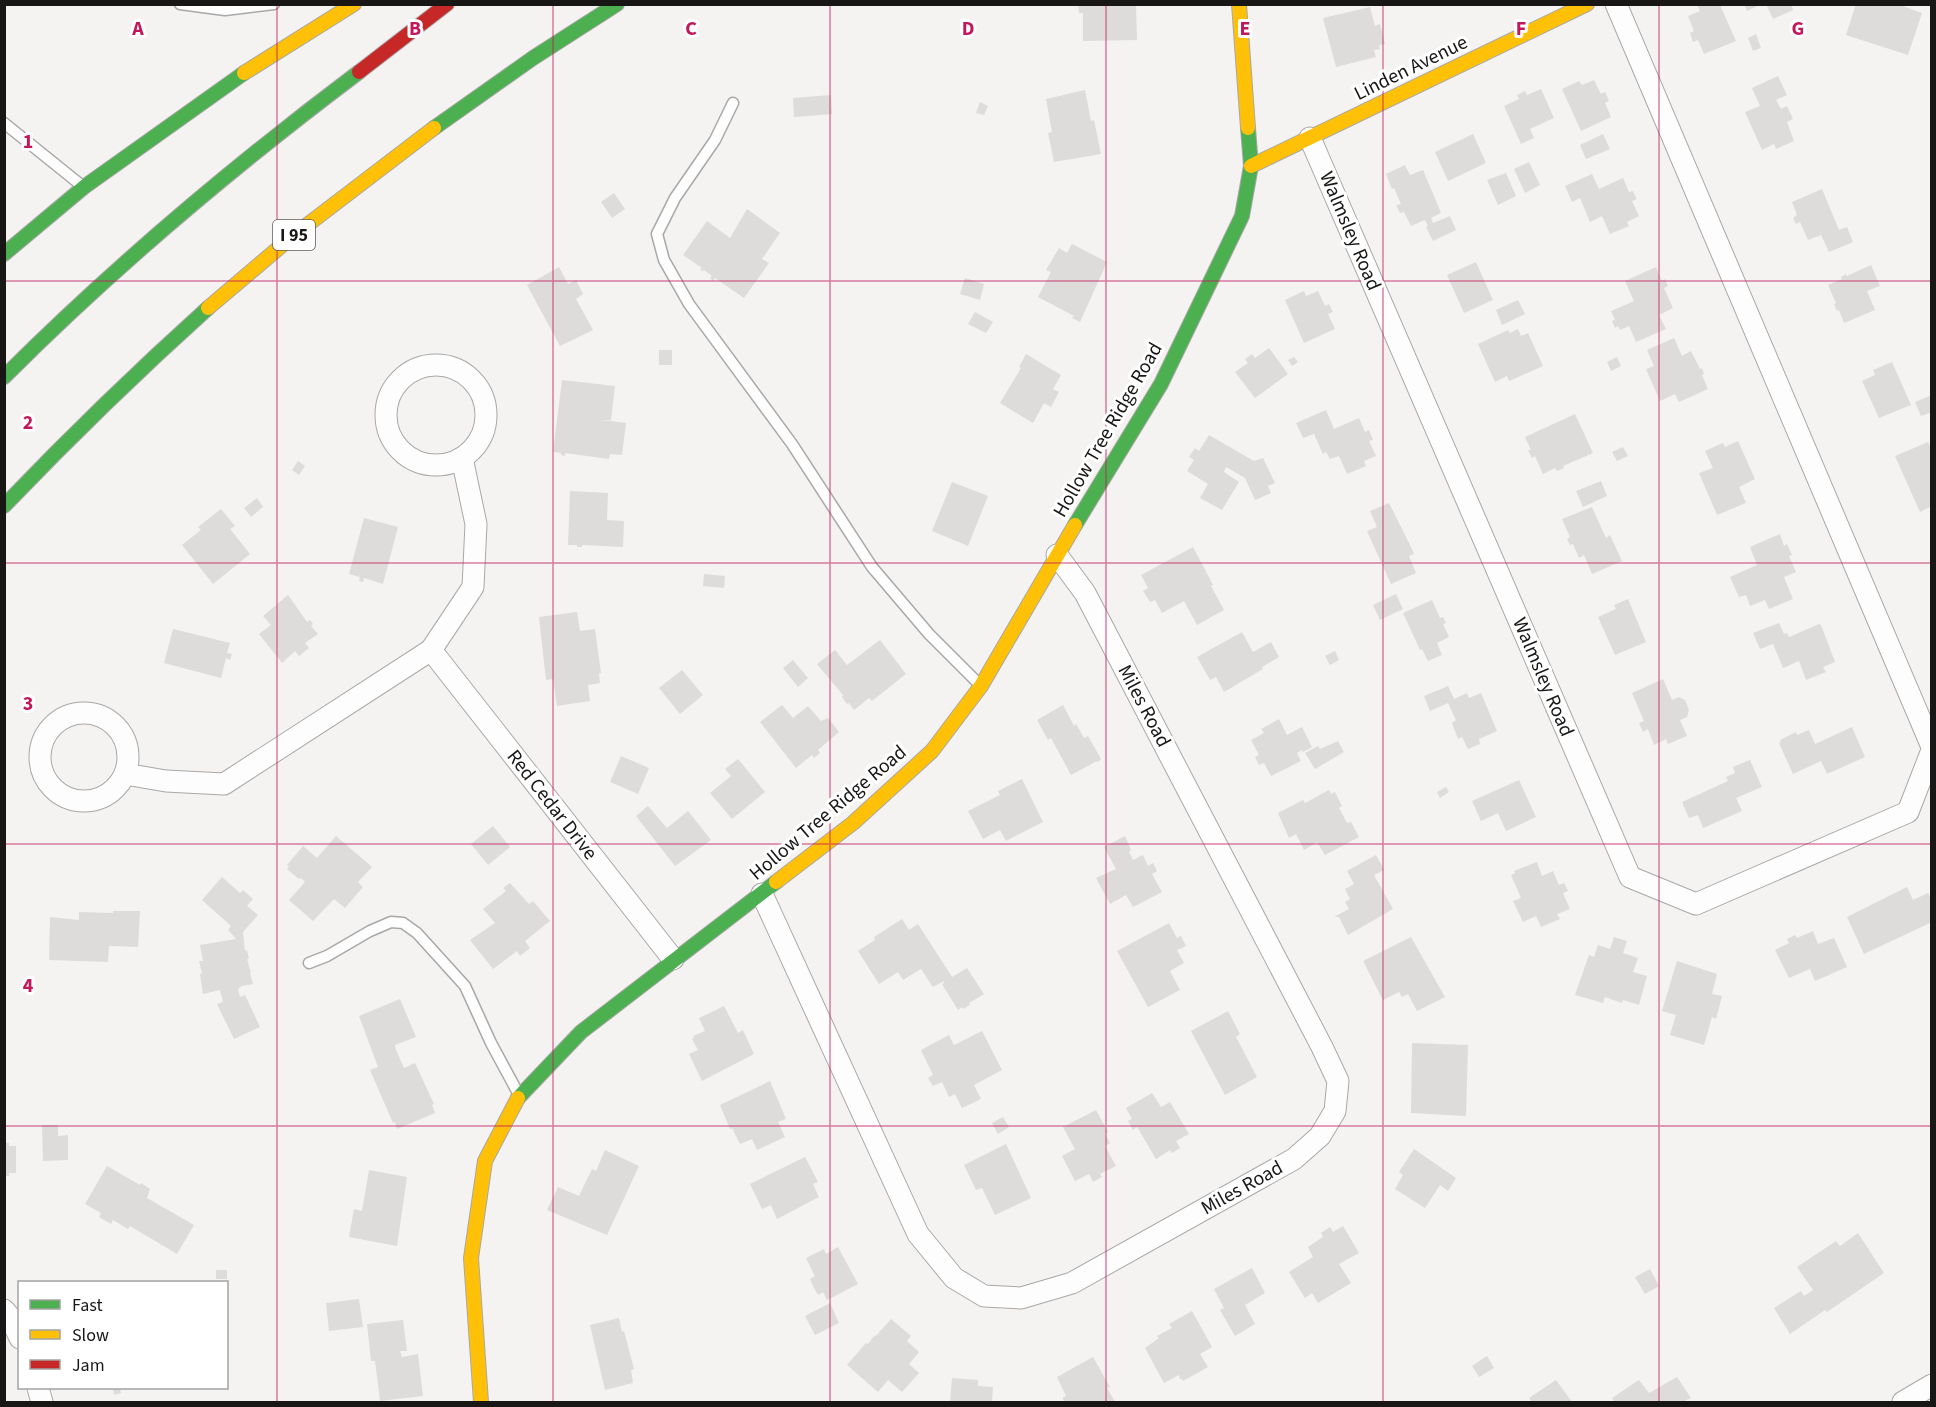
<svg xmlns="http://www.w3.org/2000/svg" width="1936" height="1407" font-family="'Source Sans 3',sans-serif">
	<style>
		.building { fill: #dddcda }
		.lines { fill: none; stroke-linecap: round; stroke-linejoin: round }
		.lane-casing { stroke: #a9a8a7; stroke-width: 13 }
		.street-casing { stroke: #a9a8a7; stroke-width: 23 }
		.fast-casing { stroke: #a9a8a7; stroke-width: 16 }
		.slow-casing { stroke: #a9a8a7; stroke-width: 16 }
		.jam-casing { stroke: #a9a8a7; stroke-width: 16 }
		.lane { stroke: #fdfdfd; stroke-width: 10 }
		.street { stroke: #fdfdfd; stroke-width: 21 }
		.fast { stroke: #4caf50; stroke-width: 14 }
		.slow { stroke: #ffc107; stroke-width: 14 }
		.jam { stroke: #c62828; stroke-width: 14 }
		.grid { fill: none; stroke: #c2185b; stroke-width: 1.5; stroke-opacity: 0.55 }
		.labels { text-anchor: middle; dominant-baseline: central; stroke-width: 6; stroke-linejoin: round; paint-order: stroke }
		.shield { fill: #fff; stroke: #5d5d5c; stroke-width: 1.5 }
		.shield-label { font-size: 18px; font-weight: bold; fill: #181716 }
		.street-label { font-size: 20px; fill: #181716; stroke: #fff }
		.grid-label { font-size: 20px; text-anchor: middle; font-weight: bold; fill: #c2185b; stroke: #fff; stroke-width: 6; stroke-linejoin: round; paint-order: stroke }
	</style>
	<rect width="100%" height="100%" fill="#f4f3f1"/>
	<!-- building -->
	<g class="building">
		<polygon points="1078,4 1136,5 1137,40 1083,41 1083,13 1079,13"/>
		<polygon points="1744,4 1762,4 1747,11"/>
		<polygon points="1766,4 1791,4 1793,10 1773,19"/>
		<polygon points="1856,4 1897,4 1922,13 1908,55 1846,35"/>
		<polygon points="1697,5 1720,5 1736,41 1704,54 1698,40 1693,42 1690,33 1694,31 1688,16 1700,11"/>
		<polygon points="1370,7 1375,26 1380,24 1385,44 1379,45 1380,49 1374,50 1376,57 1336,67 1323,18"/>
		<polygon points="1756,34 1761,48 1753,51 1748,38"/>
		<polygon points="1778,76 1787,95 1776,100 1781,109 1787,106 1793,119 1787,122 1794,141 1776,149 1774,144 1762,150 1745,112 1760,106 1752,88"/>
		<polygon points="1594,80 1601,94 1605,92 1609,101 1605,103 1611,117 1581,131 1562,89 1579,81 1582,85"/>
		<polygon points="1541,89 1554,118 1530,129 1534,138 1521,144 1504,106 1519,99 1517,95 1525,91 1527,95"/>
		<polygon points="1085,90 1091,121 1094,120 1101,154 1054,162 1048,133 1052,132 1046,99"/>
		<polygon points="831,95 832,114 794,117 793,98"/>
		<polygon points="980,102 988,106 984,115 976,113"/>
		<polygon points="1473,134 1486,163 1448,181 1435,152"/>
		<polygon points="1603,134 1610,149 1586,159 1580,145"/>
		<polygon points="1529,162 1540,185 1525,193 1514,169"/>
		<polygon points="1405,165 1410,175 1423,170 1441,213 1431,218 1433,223 1450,216 1456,230 1433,241 1426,227 1428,226 1425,220 1411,226 1404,212 1400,213 1396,205 1401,204 1394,188 1392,189 1386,174"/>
		<polygon points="1506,173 1516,196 1498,205 1487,180"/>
		<polygon points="1592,174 1599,189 1623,178 1629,192 1633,191 1637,199 1632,201 1639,216 1627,222 1629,226 1610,234 1602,216 1590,222 1580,198 1572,202 1565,186"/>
		<polygon points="1822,189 1839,230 1847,227 1853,242 1829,252 1821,235 1808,240 1800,222 1796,224 1793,218 1797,215 1792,202"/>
		<polygon points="614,193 625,209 612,218 601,202"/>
		<polygon points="747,209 780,233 762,259 769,263 744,298 715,278 713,281 710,278 712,276 704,270 703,271 700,270 702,268 683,255 707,221 730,238"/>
		<polygon points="1072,244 1107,262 1080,322 1072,318 1074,316 1038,297 1051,272 1046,270 1059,248 1067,253"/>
		<polygon points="1476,262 1493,300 1464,313 1447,275"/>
		<polygon points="1871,265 1880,286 1867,291 1875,310 1844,323 1839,310 1837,311 1834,304 1836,303 1828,285 1842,279 1841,277 1846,274 1847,276"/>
		<polygon points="559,267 568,284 576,280 583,294 576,299 593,330 560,346 527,285"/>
		<polygon points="1656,267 1662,281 1665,279 1668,286 1664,288 1673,308 1659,315 1666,329 1636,342 1629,326 1620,330 1618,326 1615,328 1612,321 1615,320 1611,311 1634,301 1625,281"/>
		<polygon points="965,278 984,284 980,300 960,294"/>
		<polygon points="1304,291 1306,296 1318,291 1325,306 1329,304 1333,312 1328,314 1335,329 1304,343 1285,300"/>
		<polygon points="1518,300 1525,314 1502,325 1496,310"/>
		<polygon points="975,312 993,322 986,333 968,324"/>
		<polygon points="1518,329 1521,336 1528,333 1543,366 1509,381 1507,376 1495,382 1478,344 1508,330 1510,333"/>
		<polygon points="1674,338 1682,356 1691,351 1700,369 1702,368 1704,374 1702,375 1708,389 1679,402 1675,394 1660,401 1646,369 1654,366 1647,350"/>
		<polygon points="1269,348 1288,374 1255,398 1235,372 1248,363 1245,359 1252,354 1255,358"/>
		<rect x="659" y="350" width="13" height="15"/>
		<polygon points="1026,354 1061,375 1053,389 1059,392 1051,407 1044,403 1033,423 1000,403 1021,368 1019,367"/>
		<polygon points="1294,357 1298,362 1292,366 1288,360"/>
		<polygon points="1617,357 1621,366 1611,371 1607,362"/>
		<polygon points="1892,362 1911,405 1879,418 1862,381 1875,375 1873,370"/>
		<polygon points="562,380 615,386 611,420 603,420 626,423 622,455 610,454 609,459 565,453 565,456 561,455 561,453 553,452"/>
		<polygon points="1932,395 1932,412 1921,416 1915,402"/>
		<polygon points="1326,410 1334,429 1359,418 1365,432 1369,430 1373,440 1369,441 1376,456 1364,461 1366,466 1347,474 1339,456 1330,459 1326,452 1323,454 1314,434 1303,438 1296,423"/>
		<polygon points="1575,414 1593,453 1563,466 1564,468 1557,471 1555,468 1543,474 1535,456 1532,458 1528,450 1531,450 1525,437"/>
		<polygon points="1209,435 1254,461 1263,458 1275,483 1268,486 1271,493 1255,500 1245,478 1226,467 1224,472 1239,482 1222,510 1200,498 1208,484 1187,471 1194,460 1189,457 1195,448 1199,451"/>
		<polygon points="1738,441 1755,479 1739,487 1746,503 1717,515 1699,473 1713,468 1705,451 1723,443 1725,447"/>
		<polygon points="1928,442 1932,450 1932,506 1920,512 1895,456"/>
		<polygon points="1623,447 1628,456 1617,461 1612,452"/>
		<polygon points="298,461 305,466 299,475 292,470"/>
		<polygon points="1601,481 1607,496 1583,507 1576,491"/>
		<polygon points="952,482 988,496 968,546 932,531"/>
		<polygon points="570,491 608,493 607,520 624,521 623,547 582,545 582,547 577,547 577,545 568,545"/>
		<polygon points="257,498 263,507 251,517 244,508"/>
		<polygon points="1389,503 1411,547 1414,554 1409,556 1416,573 1391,584 1367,531 1377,527 1370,511"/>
		<polygon points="1592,507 1606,538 1610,535 1622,561 1592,574 1584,555 1579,558 1573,544 1570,545 1567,539 1570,537 1562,519"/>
		<polygon points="221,509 235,526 230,529 250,554 213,584 182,545 201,530 198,527"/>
		<polygon points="364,518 398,527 383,584 364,578 363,582 359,581 360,577 349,574"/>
		<polygon points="1780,534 1784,546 1787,544 1792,555 1789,556 1796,572 1784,577 1793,599 1769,609 1765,600 1750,606 1746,595 1739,597 1730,577 1757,565 1750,547"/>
		<polygon points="1193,547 1213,585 1211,586 1224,610 1197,625 1184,601 1162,613 1155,600 1150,602 1143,591 1148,588 1141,575"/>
		<polygon points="704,574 725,576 724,588 703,586"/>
		<polygon points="1396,594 1403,609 1380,620 1373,605"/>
		<polygon points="288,595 307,622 310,620 313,624 311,626 318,634 305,643 309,648 299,656 295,651 282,663 259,634 271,625 263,616"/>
		<polygon points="1628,599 1646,642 1615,655 1598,617 1616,609 1614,605"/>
		<polygon points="1432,600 1440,618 1443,617 1446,623 1443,624 1449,637 1437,643 1442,655 1428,661 1422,649 1420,650 1403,613"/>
		<polygon points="577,612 580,631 595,629 601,673 599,673 600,683 588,685 590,701 557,706 553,679 546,680 539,617"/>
		<polygon points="1779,623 1784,634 1787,633 1789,637 1819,624 1821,625 1835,662 1823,667 1826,672 1806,680 1799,661 1783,668 1773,644 1760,649 1753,633"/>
		<polygon points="173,629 230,643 227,653 232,654 230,660 226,658 221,678 164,663"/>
		<polygon points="1242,632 1253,652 1271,642 1279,657 1262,667 1263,669 1224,692 1216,677 1210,680 1197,657"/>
		<polygon points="880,640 906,674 872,701 869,698 854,710 849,703 847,704 842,697 843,695 817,664 835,650 847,665"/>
		<polygon points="1335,651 1339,660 1330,665 1325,656"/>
		<polygon points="793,660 808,678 798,687 783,668"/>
		<polygon points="682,670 703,695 680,714 659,688"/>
		<polygon points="1663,679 1672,700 1679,697 1685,700 1689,710 1687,717 1680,720 1687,736 1668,744 1666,739 1654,745 1648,729 1643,732 1639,723 1644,721 1632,693"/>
		<polygon points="1448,686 1454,699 1467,693 1469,698 1481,693 1497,731 1479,739 1480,744 1468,749 1462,737 1458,739 1452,723 1456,720 1448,703 1430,711 1424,696"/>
		<polygon points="782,705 793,718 808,706 821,721 828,718 839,732 818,750 820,753 814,758 812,755 796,768 760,722"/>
		<polygon points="1063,705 1074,726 1076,724 1084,738 1088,736 1101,759 1098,762 1097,761 1071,775 1051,738 1048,740 1037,720"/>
		<polygon points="1279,719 1287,735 1302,727 1312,747 1303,752 1302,750 1297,753 1301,761 1271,776 1264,763 1259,765 1255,757 1259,755 1251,740 1264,733 1261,729"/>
		<polygon points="1852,727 1865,757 1827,774 1821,761 1793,774 1779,743 1781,742 1780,740 1796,732 1797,735 1809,730 1815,744"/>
		<polygon points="1338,741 1344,752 1315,769 1305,753 1318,746 1320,749"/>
		<polygon points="621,756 649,768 638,794 610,782"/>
		<polygon points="738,759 765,792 732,819 710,793 731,776 725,769"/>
		<polygon points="1750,760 1762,787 1736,798 1742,811 1703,828 1698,815 1689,818 1682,802 1728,781 1726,777 1735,773 1733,767"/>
		<polygon points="1022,779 1043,822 1006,841 1000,830 983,839 968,811 1000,795 998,791"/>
		<polygon points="1519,780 1536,817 1506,831 1498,813 1481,821 1472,801"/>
		<polygon points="1446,787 1449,792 1440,798 1437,792"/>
		<polygon points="1329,790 1331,794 1335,792 1342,806 1339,808 1347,823 1351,822 1359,837 1325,855 1317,842 1304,850 1296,834 1289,838 1278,813 1303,800 1305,803"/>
		<polygon points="648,806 667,828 688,811 711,840 675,866 636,816"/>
		<polygon points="493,826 510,847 488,865 471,844"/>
		<polygon points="336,836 372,867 358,882 363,887 345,908 334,899 313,921 289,900 305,882 301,878 299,879 287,869 289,867 287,865 303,846 317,858"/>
		<polygon points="1125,836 1131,850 1129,852 1133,860 1143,855 1148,866 1153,863 1157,871 1152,874 1162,892 1133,907 1126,895 1110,904 1096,878 1116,869 1104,847"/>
		<polygon points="1376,855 1384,870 1374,875 1393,909 1348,935 1339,917 1334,917 1349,909 1345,902 1350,899 1345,889 1354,884 1347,871"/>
		<polygon points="1537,862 1542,876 1553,871 1559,885 1564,883 1568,891 1563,893 1570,909 1557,914 1560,919 1541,927 1536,916 1523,922 1513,901 1521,898 1511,875 1515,873 1514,871"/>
		<polygon points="222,877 240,893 243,890 253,899 247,906 258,915 243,932 245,951 247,950 249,959 247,959 251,973 250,973 253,984 242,986 238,989 240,997 245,995 260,1027 234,1039 217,1004 223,1002 220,990 203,994 200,974 202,973 199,961 203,961 200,945 236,939 228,930 231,926 202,900"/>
		<polygon points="510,883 529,904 533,901 550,921 525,941 530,948 520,956 517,951 493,969 470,940 495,923 483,909 506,891 503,888"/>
		<polygon points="1907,887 1913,900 1928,893 1932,901 1932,922 1864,954 1847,917"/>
		<polygon points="113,911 140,911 138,947 109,946 108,962 49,960 50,917 79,920 79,912 113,913"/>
		<polygon points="902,919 909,930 918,924 952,977 967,968 984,994 969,1003 970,1005 963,1009 962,1007 958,1010 942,984 944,983 944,981 933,987 921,969 903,980 898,972 879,984 858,951 875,940 874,937"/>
		<polygon points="1169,923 1177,938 1181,936 1186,946 1177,950 1184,963 1170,971 1180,990 1148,1007 1117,951"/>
		<polygon points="1813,931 1818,944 1834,938 1847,967 1815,981 1810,969 1789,978 1775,950 1789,943 1787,939 1795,935 1797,938"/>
		<polygon points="1411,937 1445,997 1417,1011 1408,994 1402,997 1399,992 1383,1000 1363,961"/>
		<polygon points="1614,937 1627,941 1623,953 1638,958 1633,972 1647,976 1639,1005 1623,1000 1622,1003 1605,997 1603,1003 1575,995 1589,955 1594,957 1598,945 1610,949"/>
		<polygon points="1677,961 1717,974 1712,994 1722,996 1716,1019 1712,1017 1704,1045 1670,1035 1676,1015 1662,1011"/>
		<polygon points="400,999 416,1037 395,1045 396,1050 404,1068 415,1063 434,1104 432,1105 435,1113 397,1129 395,1122 393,1123 370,1070 378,1067 359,1016"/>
		<polygon points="724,1006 738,1033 743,1030 754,1054 702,1081 689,1054 698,1050 692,1039 694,1038 693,1036 705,1031 699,1018"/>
		<polygon points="1228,1011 1240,1034 1236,1037 1257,1077 1225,1095 1191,1031"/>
		<polygon points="982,1031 1002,1070 974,1085 981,1099 962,1108 955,1094 949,1097 942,1082 933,1086 928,1078 933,1075 921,1050 949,1035 954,1045"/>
		<polygon points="1412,1043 1468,1045 1466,1116 1411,1113"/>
		<polygon points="770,1081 786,1119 778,1122 785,1137 757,1150 752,1139 740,1144 732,1128 730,1129 720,1105"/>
		<polygon points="1152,1093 1161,1107 1170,1102 1189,1134 1176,1141 1180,1148 1172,1153 1170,1150 1156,1159 1139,1130 1137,1127 1133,1130 1128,1121 1132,1119 1126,1108"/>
		<polygon points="1096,1110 1108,1132 1105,1134 1110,1143 1105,1146 1116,1166 1100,1174 1102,1177 1093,1182 1089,1174 1075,1181 1062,1156 1075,1149 1063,1127"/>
		<polygon points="1003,1117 1009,1127 998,1134 992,1123"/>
		<polygon points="42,1125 58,1125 58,1136 68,1135 68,1160 43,1161"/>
		<polygon points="4,1143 9,1143 9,1146 16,1146 16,1173 9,1173 9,1176 4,1176"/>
		<polygon points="1006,1144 1031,1198 995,1215 982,1188 976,1190 964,1165"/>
		<polygon points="1414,1149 1456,1178 1448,1191 1440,1185 1425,1208 1395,1189 1403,1175 1399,1172"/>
		<polygon points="605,1150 639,1166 607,1235 547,1210 558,1187 579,1196 592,1169 596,1171"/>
		<polygon points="805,1157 818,1182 813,1184 819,1197 777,1219 771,1205 762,1209 750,1184"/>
		<polygon points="107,1166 140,1185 141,1183 150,1189 147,1198 194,1225 177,1254 130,1226 128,1229 113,1220 111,1224 99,1217 101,1213 85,1204"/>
		<polygon points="369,1170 407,1177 397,1246 349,1237 354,1209 362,1211"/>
		<polygon points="1343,1226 1359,1253 1339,1264 1351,1283 1318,1303 1312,1293 1305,1298 1289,1272 1313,1257 1308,1247 1323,1237 1321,1233 1330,1227 1333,1232"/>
		<polygon points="1858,1233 1884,1273 1827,1312 1825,1310 1790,1334 1774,1308 1801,1291 1804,1296 1813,1290 1797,1267 1836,1241 1840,1246"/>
		<polygon points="838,1247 858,1284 827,1300 823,1292 818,1295 813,1286 810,1279 815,1276 806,1258 824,1249 826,1254"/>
		<polygon points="1252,1268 1265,1293 1245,1305 1255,1324 1235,1336 1220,1310 1224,1308 1214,1289"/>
		<polygon points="1650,1269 1659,1286 1645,1294 1635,1277"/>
		<rect x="216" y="1270" width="11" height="9"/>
		<polygon points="359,1299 363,1327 329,1331 326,1303"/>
		<polygon points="830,1303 839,1323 815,1335 805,1316"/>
		<polygon points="1192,1311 1212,1347 1200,1354 1208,1367 1183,1381 1182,1379 1180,1379 1179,1375 1164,1383 1145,1348 1159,1338 1157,1336 1172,1328 1169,1324"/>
		<polygon points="619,1318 622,1332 624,1331 634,1369 631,1370 633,1383 605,1390 590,1325"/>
		<polygon points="891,1319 911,1336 907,1341 919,1352 909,1364 919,1373 902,1392 888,1380 878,1392 847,1365 866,1343 868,1344 875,1335 876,1336"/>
		<polygon points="403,1320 407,1351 400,1351 402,1357 418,1354 423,1396 380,1401 375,1361 371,1361 367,1324"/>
		<polygon points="1487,1356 1494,1368 1479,1377 1472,1366"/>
		<polygon points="1093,1357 1110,1387 1107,1388 1115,1402 1065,1402 1062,1398 1066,1396 1057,1377"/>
		<polygon points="1677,1377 1691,1398 1682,1402 1615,1402 1612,1398 1639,1380 1649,1393"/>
		<polygon points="952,1378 978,1380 978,1386 993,1387 992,1402 950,1402"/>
		<polygon points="1556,1380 1572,1402 1532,1402 1529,1398"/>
		<polygon points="113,1388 120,1388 121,1393 114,1395"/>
	</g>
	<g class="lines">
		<!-- lane casing -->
		<g class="lane-casing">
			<g id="lane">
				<polyline points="180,4 225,10 274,4"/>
				<polyline points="733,103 715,140 675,198 657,234 664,260 689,304 792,444 872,567 929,634 979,684"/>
				<polyline points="4,123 81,185"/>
				<polyline points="309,963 327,956 370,931 391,922 403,923 417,933 465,986 491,1043 518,1093"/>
			</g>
		</g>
		<!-- street casing -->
		<g class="street-casing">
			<g id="street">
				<polyline points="1616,4 1932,747"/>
				<polyline points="1310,138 1630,877 1696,904 1908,812 1932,750"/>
				<circle cx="436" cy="415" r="50"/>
				<polyline points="431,650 473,587 476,524 462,458"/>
				<circle cx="84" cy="757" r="44"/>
				<polyline points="125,774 166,781 224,784 431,650 673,959"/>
				<polyline points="762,894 918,1234 954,1278 984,1296 1021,1298 1072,1283 1294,1159 1320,1136 1335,1111 1338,1081 1322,1047 1085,593 1057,555"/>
				<polyline points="4,1310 10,1317 20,1338"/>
				<polyline points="38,1388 42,1402"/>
				<polyline points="1903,1402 1932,1385"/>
			</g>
		</g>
		<!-- fast casing -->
		<g class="fast-casing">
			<g id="fast">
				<polyline points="434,128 533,58 617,4"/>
				<polyline points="4,254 84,187 244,73"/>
				<path d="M4,377C115,266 234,166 359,72"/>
				<path d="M4,506C70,437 138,371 208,308"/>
				<polyline points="1075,525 1161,384 1242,216 1251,166 1248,128"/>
				<polyline points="518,1098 581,1032 776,882"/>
			</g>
		</g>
		<!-- slow casing -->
		<g class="slow-casing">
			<g id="slow">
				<polyline points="1239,4 1248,128"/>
				<polyline points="244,73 354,4"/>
				<polyline points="1251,166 1587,4"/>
				<polyline points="208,308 294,235 434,128"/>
				<polyline points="776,882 853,823 932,751 981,686 1075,525"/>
				<polyline points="481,1402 471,1258 485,1161 518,1098"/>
			</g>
		</g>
		<!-- jam casing -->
		<g class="jam-casing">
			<polyline id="jam" points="359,72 447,4"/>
		</g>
		<!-- lane -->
		<use href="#lane" class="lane"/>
		<!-- street -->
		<use href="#street" class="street"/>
		<!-- fast -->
		<use href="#fast" class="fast"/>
		<!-- slow -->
		<use href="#slow" class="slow"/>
		<!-- jam -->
		<use href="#jam" class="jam"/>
	</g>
	<!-- grid -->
	<path class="grid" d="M277,4V1402M553,4V1402M830,4V1402M1106,4V1402M1383,4V1402M1659,4V1402M4,281H1932M4,563H1932M4,844H1932M4,1126H1932"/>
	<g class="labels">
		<!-- shield labels -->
		<rect class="shield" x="273" y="220" width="42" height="30" rx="4.5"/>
		<g class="shield-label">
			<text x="294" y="235">I 95</text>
		</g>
		<!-- street labels -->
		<g class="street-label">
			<text transform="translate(1411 68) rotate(-26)">Linden Avenue</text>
			<text transform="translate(1350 231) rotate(67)">Walmsley Road</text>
			<text transform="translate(1108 430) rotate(-60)">Hollow Tree Ridge Road</text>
			<text transform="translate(1543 677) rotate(67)">Walmsley Road</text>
			<text transform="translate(1144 706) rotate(62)">Miles Road</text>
			<text transform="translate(552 805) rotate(52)">Red Cedar Drive</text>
			<text transform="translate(828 813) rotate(-40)">Hollow Tree Ridge Road</text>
			<text transform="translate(1242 1188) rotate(-29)">Miles Road</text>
		</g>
	</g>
	<g class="grid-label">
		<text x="138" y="35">A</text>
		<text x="415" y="35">B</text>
		<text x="691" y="35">C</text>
		<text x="968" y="35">D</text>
		<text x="1245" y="35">E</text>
		<text x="1521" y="35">F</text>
		<text x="1798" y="35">G</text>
		<text x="28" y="148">1</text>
		<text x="28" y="429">2</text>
		<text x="28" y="710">3</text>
		<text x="28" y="992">4</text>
	</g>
	<!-- border -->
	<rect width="1936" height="1407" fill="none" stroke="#181716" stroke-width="12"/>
	<!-- legend -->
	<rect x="18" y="1281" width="210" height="108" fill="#ffffff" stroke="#a3a2a2" stroke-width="1.5"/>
	<rect x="30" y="1300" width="30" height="9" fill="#4caf50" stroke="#a3a2a2" stroke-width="1.5"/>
	<text x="72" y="1311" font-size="18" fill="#181716">Fast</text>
	<rect x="30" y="1330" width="30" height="9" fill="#ffc107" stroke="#a3a2a2" stroke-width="1.5"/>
	<text x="72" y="1341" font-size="18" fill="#181716">Slow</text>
	<rect x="30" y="1360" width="30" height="9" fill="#c62828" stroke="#a3a2a2" stroke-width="1.5"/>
	<text x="72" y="1371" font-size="18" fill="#181716">Jam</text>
</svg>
